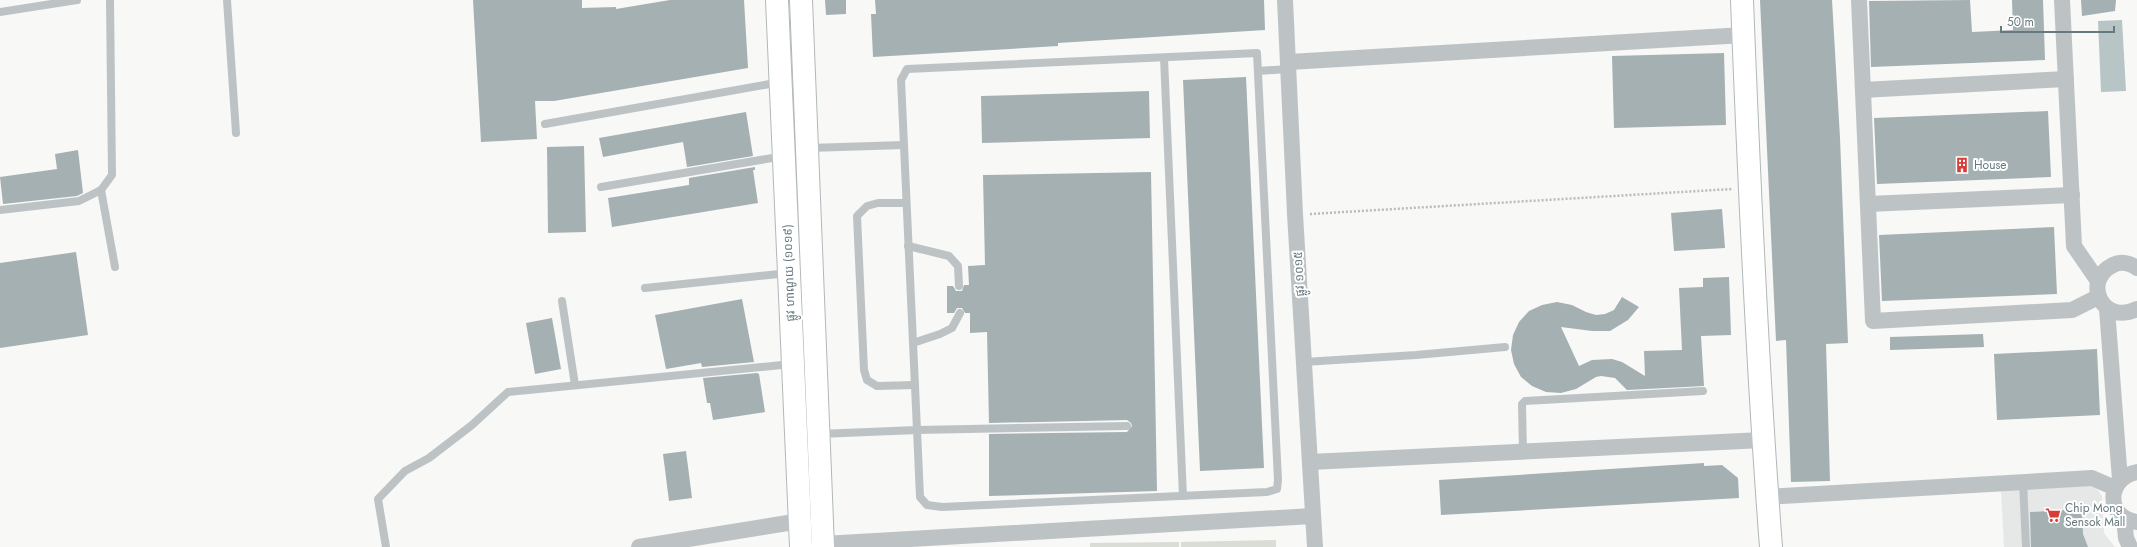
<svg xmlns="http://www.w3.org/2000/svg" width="2137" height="547" font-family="Jost,'Noto Sans Khmer',sans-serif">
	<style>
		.built { fill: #e6e8e7 }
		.green { fill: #d9ddd5 }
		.water { fill: #b7c5c7 }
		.building { fill: #a5b0b3 }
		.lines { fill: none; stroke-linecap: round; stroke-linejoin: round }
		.secondary-casing { stroke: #b0b8ba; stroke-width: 24 }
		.primary-casing { stroke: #b1b8ba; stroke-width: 24 }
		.path { stroke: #b8bcbe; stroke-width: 2.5; stroke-dasharray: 2 2; stroke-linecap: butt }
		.lane { stroke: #bdc3c5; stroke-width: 8 }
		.street { stroke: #bdc3c5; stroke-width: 16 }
		.secondary { stroke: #fff; stroke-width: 22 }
		.primary { stroke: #fff; stroke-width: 22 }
		.labels { text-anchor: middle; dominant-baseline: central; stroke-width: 4; stroke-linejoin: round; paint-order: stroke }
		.poi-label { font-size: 12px; fill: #66797f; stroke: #fff; text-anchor: start }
		.street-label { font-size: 12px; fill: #66797f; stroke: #fff }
	</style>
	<rect width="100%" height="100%" fill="#f8f8f6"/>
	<!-- built -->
	<polygon class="built" points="2090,485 2098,490 2102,496 2104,533 2115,547 2004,547 2001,490"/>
	<!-- green -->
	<g class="green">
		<polygon points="1276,540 1276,547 1181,547 1181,542"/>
		<polygon points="1179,542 1179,547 1090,547 1090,543"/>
	</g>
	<!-- water -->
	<polygon class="water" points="2122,20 2126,91 2101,92 2098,21"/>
	<!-- building -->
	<g class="building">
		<polygon points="473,0 582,0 582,8 616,7 616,9 670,0 744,0 748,68 554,101 535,101 537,139 481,142"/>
		<polygon points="825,0 846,0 846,14 826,15"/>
		<polygon points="875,0 1264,0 1265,30 1058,43 1058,46 873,57 871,14 876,14"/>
		<polygon points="1760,0 1832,0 1840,138 1848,343 1826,344 1830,481 1791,482 1786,340 1776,341"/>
		<polygon points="1970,0 1972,32 2013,30 2012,0 2043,0 2045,60 1871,67 1869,1"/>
		<polygon points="2081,0 2116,0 2115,11 2082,16"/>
		<polygon points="1724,53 1726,125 1614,128 1612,56"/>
		<polygon points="1246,77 1264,468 1200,471 1183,80"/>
		<polygon points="1149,91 1150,138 982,143 981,96"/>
		<polygon points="2048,111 2051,177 1877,184 1874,118"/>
		<polygon points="746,112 753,156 687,167 683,142 603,157 599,138"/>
		<polygon points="584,146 586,232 548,233 547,147"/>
		<polygon points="78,150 83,193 77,196 3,204 0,177 57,169 55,154"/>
		<polygon points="755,167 755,170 753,170 758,203 612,227 608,198 689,185 689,178"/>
		<polygon points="1151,172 1157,491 989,496 989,434 1127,432 1132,426 1131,423 1127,420 989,423 987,332 970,333 970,313 965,313 962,308 957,308 954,313 947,313 947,286 953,286 956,291 962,291 964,285 969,285 968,266 985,265 983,175"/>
		<polygon points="1722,209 1725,248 1674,251 1671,213"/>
		<polygon points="2054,227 2057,294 1882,301 1879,235"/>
		<polygon points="76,252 88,335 0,348 0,263"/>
		<polygon points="1729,277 1731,335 1701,336 1704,386 1627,390 1615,378 1601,376 1596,377 1576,389 1561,393 1546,392 1532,386 1521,377 1514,364 1511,350 1513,335 1519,322 1529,311 1542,305 1557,302 1572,305 1586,312 1596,315 1605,314 1614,310 1622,297 1639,307 1628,320 1610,331 1592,331 1561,327 1579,366 1592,360 1612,359 1622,362 1645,376 1644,351 1682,350 1679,288 1703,287 1703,278"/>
		<polygon points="742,299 754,362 702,367 701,363 666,369 655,315"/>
		<polygon points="552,318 561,369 535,374 526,323"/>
		<polygon points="1983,334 1984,347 1890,350 1890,337"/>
		<polygon points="2097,349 2100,415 1997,420 1994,354"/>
		<polygon points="757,373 759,374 765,412 713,420 710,403 707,403 703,378"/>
		<polygon points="686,451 692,498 669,501 663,454"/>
		<polygon points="1704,463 1704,466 1722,465 1738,478 1739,498 1441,515 1439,480"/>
		<polygon points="2082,509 2083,534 2088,547 2031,547 2030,512"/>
	</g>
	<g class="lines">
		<!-- secondary casing -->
		<g class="secondary-casing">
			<path id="secondary" d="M1742,0C1749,182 1757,365 1771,547"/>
		</g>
		<!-- primary casing -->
		<g class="primary-casing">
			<g id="primary">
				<polyline points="777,0 801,547"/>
				<polyline points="801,0 823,547"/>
			</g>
		</g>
		<!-- path -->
		<polyline class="path" points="1310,214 1732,189"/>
		<!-- lane -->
		<g class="lane">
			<polyline points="227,0 236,133"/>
			<polyline points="0,12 77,0"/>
			<polyline points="1164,58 1183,496"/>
			<polyline points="1258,71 1289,69"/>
			<polyline points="545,124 781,82"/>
			<polyline points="809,148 904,145"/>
			<polyline points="601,187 784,156"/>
			<polyline points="101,190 115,267"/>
			<polyline points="906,203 878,203 867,206 857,216 864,370 867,380 877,386 915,385"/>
			<polyline points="0,210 79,201 101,190 112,175 110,0"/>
			<polyline points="908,246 949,256 958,266 959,286"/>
			<polyline points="645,288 788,273"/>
			<polyline points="562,301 575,385"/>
			<polyline points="913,343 940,334 952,328 960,313"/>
			<polyline points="1304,362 1416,355 1505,347"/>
			<polyline points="819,434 917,430 901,80 907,69 1257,53 1278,480 1277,489 1267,492 942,507 927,505 920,497 917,430 1127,426"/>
			<polyline points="1523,452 1522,404 1525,401 1703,391"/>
			<polyline points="2023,482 2026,547"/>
			<polyline points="386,547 378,499 405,471 429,458 472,425 508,392 792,364"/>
		</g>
		<!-- street -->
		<g class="street">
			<polyline points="1285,0 1295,214 1315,547"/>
			<polyline points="1859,0 1873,321 2072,310 2098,297"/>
			<polyline points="2062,0 2074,246 2098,281"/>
			<polyline points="1289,62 1744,35"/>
			<polyline points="1863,90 2066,79"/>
			<polyline points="1868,204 2072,195"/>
			<path d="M2137,268C2130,263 2121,261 2113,265C2081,281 2103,326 2137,309"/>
			<polyline points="2107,309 2120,480"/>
			<polyline points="1310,462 1763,440"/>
			<path d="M2137,472C2106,478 2105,518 2137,522"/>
			<polyline points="1767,497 2092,478 2115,488"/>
			<polyline points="2124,518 2126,538 2130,547"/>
			<polyline points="823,544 1313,516"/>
			<polyline points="639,547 800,521"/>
		</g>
		<!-- secondary -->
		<use href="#secondary" class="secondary"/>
		<!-- primary -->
		<use href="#primary" class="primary"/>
	</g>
	<!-- icons -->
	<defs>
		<g id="building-bare" transform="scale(1.2)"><path d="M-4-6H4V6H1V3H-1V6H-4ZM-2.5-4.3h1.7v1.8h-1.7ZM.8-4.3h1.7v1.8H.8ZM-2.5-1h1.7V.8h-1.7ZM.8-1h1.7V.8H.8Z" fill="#d63c38" stroke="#fff" stroke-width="2.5" paint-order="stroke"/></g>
		<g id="supermarket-bare" transform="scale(1.2)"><path d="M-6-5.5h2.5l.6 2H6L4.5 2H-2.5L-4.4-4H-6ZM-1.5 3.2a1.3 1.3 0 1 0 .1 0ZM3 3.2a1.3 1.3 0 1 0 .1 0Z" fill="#d63c38" stroke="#fff" stroke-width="2.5" paint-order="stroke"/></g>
	</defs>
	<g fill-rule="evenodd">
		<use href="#building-bare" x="1962" y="165"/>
		<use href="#supermarket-bare" x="2053" y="515"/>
	</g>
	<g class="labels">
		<!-- poi labels -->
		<g class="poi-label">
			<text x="1974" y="165">House</text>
			<text x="2065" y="508">Chip Mong<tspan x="2065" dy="14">Sensok Mall</tspan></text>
		</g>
		<!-- street labels -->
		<g class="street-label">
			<text transform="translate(789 273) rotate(-92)">ផ្លូវ ហាណូយ (១០១៩)</text>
			<text transform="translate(1299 274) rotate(-93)">ផ្លូវ ១០១៥</text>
		</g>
	</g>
	<!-- scale -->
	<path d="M2001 26v6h113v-6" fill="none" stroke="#66797f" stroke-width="2"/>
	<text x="2007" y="26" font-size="12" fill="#66797f" stroke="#ffffff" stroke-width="3" paint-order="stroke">50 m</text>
</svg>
